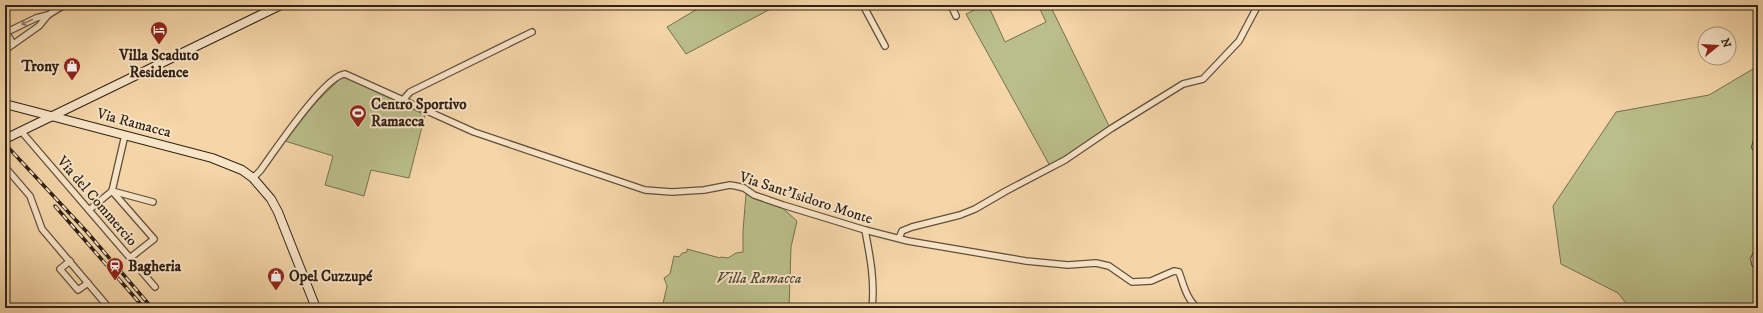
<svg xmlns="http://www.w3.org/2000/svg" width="1763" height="313" font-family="'IM FELL DW Pica',serif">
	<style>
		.green { fill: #babe8a; stroke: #757050 }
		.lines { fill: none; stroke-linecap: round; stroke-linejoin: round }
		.street-casing { stroke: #614f3c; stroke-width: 8 }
		.secondary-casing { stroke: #302217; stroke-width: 10 }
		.street { stroke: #f8e4c7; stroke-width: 5.5 }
		.secondary { stroke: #f8e4c7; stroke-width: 8 }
		.rail-casing { stroke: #302217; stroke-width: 3.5 }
		.rail { stroke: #f8e4c7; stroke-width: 2; stroke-dasharray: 6; stroke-linecap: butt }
		.oneway { stroke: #94836f }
		.labels { text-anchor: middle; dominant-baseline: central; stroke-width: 4; stroke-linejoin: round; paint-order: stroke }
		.poi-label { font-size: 15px; font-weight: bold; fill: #302217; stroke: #f8e4c7; text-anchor: start }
		.street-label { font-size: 15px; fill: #302217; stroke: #f8e4c7 }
		.park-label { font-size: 15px; font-style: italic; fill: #524934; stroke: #f8e4c7 }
	</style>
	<rect width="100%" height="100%" fill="#f5d6a9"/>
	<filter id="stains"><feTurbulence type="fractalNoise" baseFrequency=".005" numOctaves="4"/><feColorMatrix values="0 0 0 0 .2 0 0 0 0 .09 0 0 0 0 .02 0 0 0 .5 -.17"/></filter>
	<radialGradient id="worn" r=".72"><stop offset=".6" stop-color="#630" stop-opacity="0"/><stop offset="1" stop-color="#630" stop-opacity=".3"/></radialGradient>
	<!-- green -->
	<g class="green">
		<polygon points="704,5 778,5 686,54 667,27"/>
		<polygon points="985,5 988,5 1005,42 1046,22 1038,5 1050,5 1110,128 1078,151 1050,166 966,14"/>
		<polygon points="1758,66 1758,308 1630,308 1618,293 1561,264 1553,206 1616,112 1709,95"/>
		<polygon points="342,77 346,77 425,115 409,178 371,170 364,196 325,185 333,156 285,141 305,113"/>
		<polygon points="746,194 779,205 797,221 791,247 789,308 662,308 667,286 664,278 670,274 674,256 679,257 682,253 687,252 687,249 720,258 721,257 728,258 736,253 743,252 743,231"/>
	</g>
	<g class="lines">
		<!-- street casing -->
		<g class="street-casing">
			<g id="street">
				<polyline points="863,5 885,46"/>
				<polyline points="951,5 956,16"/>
				<polyline points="6,32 13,44"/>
				<polyline points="5,33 36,18 48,15"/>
				<polyline points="5,50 39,26 48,15 64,5"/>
				<polyline points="403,100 410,92 532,32"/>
				<polyline points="21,131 155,287"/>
				<polyline points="1758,136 1755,147 1758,150"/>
				<polyline points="5,167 30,196 42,229 109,308"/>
				<path d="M253,178L260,171C274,152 325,75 345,74L474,132L645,190L672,192L704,190L730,185L736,186L744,188L754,195L783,205L865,230L908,241L1026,261L1068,265L1096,263L1109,266L1132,282L1151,281L1174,271L1179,272C1183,283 1187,301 1198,308"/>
				<polyline points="112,191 154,239 130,258"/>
				<polyline points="112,191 153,202"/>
				<polyline points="89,210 112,191 125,135"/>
				<path d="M865,230C870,256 875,281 872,308"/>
				<polyline points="899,238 902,231 912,227 960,215 975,209 1006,191 1065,160 1112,128 1183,84 1203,79 1239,41 1258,5"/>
				<polyline points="1758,250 1754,259 1755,264 1758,264"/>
				<polyline points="70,261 60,269 78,290 88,283"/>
			</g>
		</g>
		<!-- secondary casing -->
		<g class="secondary-casing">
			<g id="secondary">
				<polyline points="5,104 212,158 242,170 253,178 271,199 278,212 316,308"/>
				<polyline points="5,139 281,5"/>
			</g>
		</g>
		<!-- street -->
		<use href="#street" class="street"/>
		<!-- secondary -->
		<use href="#secondary" class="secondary"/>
		<!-- rail casing -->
		<g class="rail-casing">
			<g id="rail">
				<polyline points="5,144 87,232 152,308"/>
				<polyline points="55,206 144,308"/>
			</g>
		</g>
		<!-- rail -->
		<use href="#rail" class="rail"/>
	</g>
	<!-- one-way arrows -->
	<defs><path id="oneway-shaft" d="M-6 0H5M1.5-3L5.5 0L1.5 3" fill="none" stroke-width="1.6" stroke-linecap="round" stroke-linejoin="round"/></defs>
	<use class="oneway" href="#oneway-shaft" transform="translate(27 22) rotate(156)"/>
	<!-- icons -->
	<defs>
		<g id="hotel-pin" transform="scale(0.9)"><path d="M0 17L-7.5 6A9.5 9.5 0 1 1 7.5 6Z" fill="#8f2418" stroke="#f8e4c7"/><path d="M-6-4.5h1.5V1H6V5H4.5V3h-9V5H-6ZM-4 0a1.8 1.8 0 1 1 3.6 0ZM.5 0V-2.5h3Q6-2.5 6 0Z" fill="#fff"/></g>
		<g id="shop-pin" transform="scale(0.9)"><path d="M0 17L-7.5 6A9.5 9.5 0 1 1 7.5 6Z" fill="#8f2418" stroke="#f8e4c7"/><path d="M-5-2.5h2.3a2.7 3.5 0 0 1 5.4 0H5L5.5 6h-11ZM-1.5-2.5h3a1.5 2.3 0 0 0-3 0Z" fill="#fff"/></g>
		<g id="stadium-pin" transform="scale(0.9)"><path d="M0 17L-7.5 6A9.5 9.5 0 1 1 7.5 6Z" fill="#8f2418" stroke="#f8e4c7"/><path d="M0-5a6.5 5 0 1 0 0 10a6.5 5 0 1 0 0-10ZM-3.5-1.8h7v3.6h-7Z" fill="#fff"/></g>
		<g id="station-pin" transform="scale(0.9)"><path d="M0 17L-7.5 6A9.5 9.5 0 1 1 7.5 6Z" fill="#8f2418" stroke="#f8e4c7"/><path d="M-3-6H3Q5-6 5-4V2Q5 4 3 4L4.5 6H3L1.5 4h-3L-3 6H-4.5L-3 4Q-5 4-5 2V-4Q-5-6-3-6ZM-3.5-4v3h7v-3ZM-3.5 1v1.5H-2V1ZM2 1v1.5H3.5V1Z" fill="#fff"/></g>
	</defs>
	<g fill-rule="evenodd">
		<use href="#hotel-pin" x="159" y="30"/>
		<use href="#shop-pin" x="72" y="66"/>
		<use href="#stadium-pin" x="358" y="113"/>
		<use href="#station-pin" x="115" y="266"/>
		<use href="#shop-pin" x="276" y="276"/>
	</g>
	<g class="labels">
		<!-- poi labels -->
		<g class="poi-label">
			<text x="159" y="55" text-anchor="middle">Villa Scaduto<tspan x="159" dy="17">Residence</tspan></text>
			<text x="59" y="66" text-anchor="end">Trony</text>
			<text x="371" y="104">Centro Sportivo<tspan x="371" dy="17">Ramacca</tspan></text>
			<text x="128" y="266">Bagheria</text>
			<text x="289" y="276">Opel Cuzzupé</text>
		</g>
		<!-- street labels -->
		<g class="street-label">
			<text transform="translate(134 123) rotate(15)">Via Ramacca</text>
			<text transform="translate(806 198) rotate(18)">Via Sant'Isidoro Monte</text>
			<text transform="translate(97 201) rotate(49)">Via del Commercio</text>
		</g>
		<!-- park labels -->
		<g class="park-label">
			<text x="759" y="278">Villa Ramacca</text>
		</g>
	</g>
	<!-- margin -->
	<rect width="1763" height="313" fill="none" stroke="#f5d6a9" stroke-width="20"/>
	<rect x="6" y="6" width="1751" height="301" fill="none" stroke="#302217" stroke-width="2"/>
	<rect x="10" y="10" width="1743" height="293" fill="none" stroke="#302217"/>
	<!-- north arrow -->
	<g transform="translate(1717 46) rotate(72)"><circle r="19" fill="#f8e4c7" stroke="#a89681"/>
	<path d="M0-3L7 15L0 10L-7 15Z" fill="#8f2418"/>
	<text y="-6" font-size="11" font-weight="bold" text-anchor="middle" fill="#302217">N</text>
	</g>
	<rect width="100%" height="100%" filter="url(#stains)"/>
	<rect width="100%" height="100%" fill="url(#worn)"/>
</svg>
